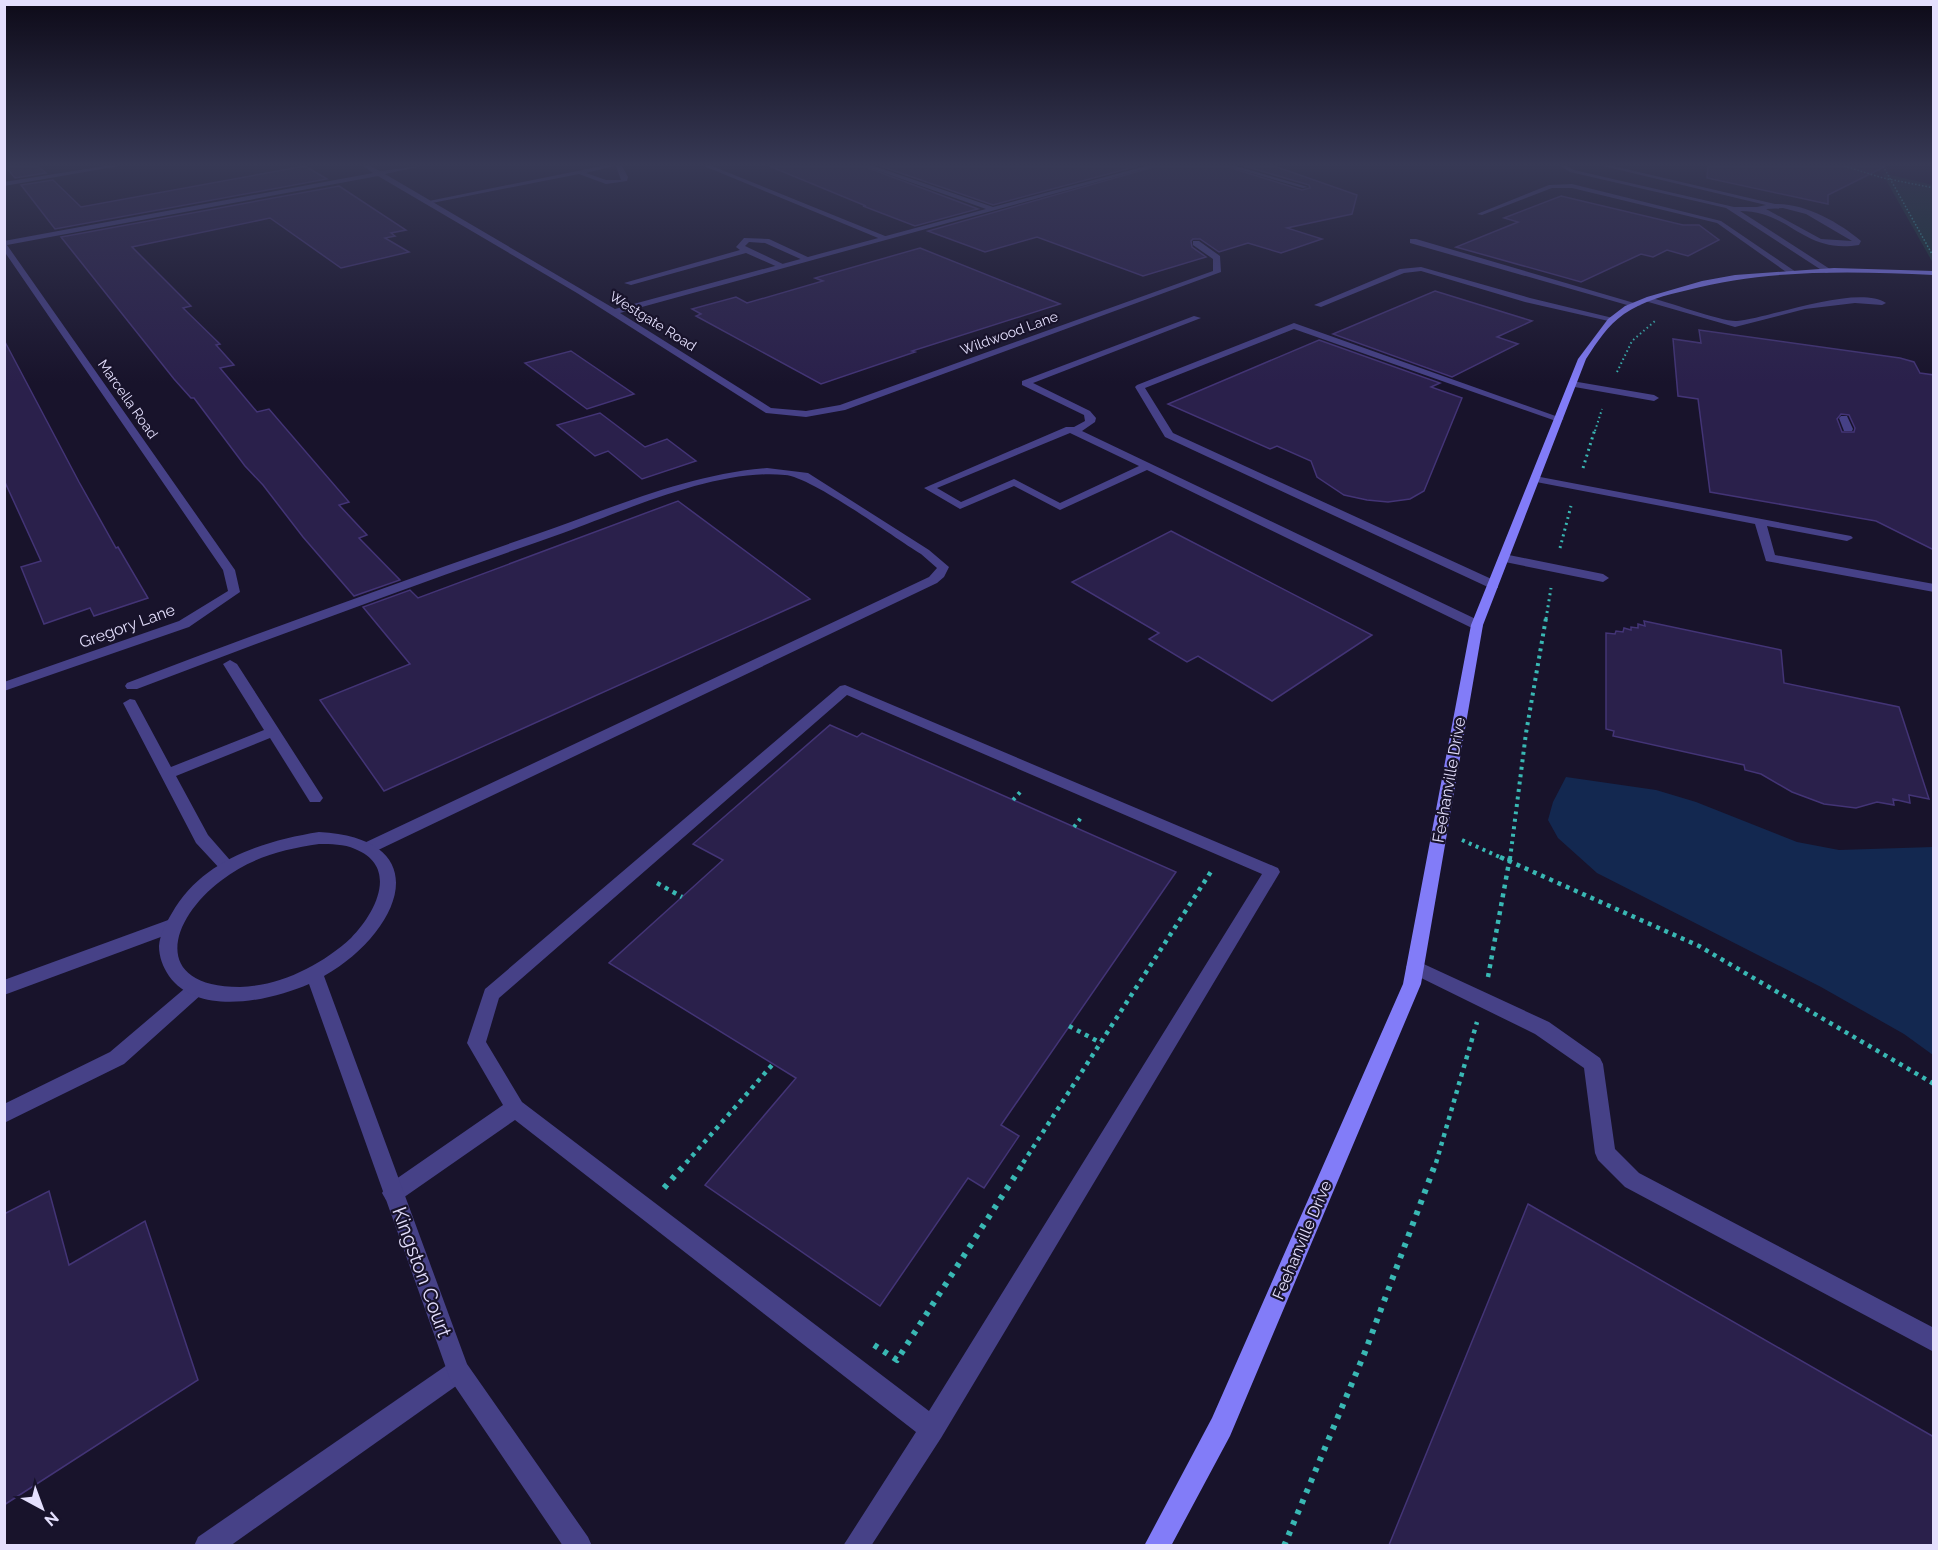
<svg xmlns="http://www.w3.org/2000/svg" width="1938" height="1550" font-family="Raleway,sans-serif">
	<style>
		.green { fill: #173535 }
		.water { fill: #132850 }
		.building { fill: #2a204b; stroke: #433476; stroke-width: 1.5; fill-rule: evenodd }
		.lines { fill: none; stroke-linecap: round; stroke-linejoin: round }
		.path-far5 { stroke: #39b8b4; stroke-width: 1.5; stroke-dasharray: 1.5 2; stroke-linecap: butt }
		.path-far4 { stroke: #39b8b4; stroke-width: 2; stroke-dasharray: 1.5 3; stroke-linecap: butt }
		.path-far3 { stroke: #39b8b4; stroke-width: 3; stroke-dasharray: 2 4; stroke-linecap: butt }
		.path-far2 { stroke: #39b8b4; stroke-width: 4; stroke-dasharray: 3 4.5; stroke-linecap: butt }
		.path-far1 { stroke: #39b8b4; stroke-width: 4.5; stroke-dasharray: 4 5; stroke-linecap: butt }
		.path { stroke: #39b8b4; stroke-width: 6; stroke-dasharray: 4.5 7; stroke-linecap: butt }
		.lane { fill: #464187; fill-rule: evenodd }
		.street { fill: #464187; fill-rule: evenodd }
		.secondary { fill: #827cf8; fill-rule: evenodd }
		.labels { text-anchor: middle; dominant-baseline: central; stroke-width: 4.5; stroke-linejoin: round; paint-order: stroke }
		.far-street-label { font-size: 14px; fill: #e4dffd; stroke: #18132b }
		.street-label { font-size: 16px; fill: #e4dffd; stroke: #18132b }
		.near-street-label { font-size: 20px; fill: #e4dffd; stroke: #18132b }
	</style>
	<rect width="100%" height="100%" fill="#18132b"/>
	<!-- green -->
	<polygon class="green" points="1882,173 1933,185 1933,263"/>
	<!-- water -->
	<polygon class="water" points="1566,777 1656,790 1696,802 1797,842 1839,850 1933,847 1933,1055 1904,1034 1821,987 1597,873 1558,838 1548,820 1553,802"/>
	<!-- building -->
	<g class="building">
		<polygon points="5,166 38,166 46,173 15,178"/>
		<polygon points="305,166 327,179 55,229 21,185 53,180 81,207"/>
		<polygon points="769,166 863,166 978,209 915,226 863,206 866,206"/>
		<polygon points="880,166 1138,166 993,205"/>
		<polygon points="1157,166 1225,166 1302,190 1310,188 1309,185 1244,166 1274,166 1357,195 1352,214 1287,228 1322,239 1281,253 1248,243 1219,252 1200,239 1193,239 1191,241 1192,247 1206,257 1143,276 1037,237 985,252 928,231"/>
		<polygon points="1708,166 1886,166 1828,195 1828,204 1707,178"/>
		<polygon points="339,186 406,230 391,233 395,236 385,238 409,252 341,268 270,218 132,247 191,306 183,308 220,344 216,345 234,365 220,368 257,412 269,409 349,502 339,505 367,535 359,538 400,580 354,596 303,537 263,485 245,466 194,398 191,398 174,379 61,237"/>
		<polygon points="1561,196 1683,225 1699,225 1719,240 1688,256 1667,250 1653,257 1641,254 1581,282 1456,247 1518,222 1504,218"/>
		<polygon points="920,248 1060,304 912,351 915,352 821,384 696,316 701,314 692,309 736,297 747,303 823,281 815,278"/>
		<polygon points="1435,291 1532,321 1497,337 1518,344 1452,377 1333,334"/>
		<path d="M1699,330L1900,358L1914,362L1920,373L1934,375V550L1876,521L1710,492L1698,399L1678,396L1673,339L1701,343ZM1841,414L1849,415L1855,428L1854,432H1842L1837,419Z"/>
		<polygon points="4,340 79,482 116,548 118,547 148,598 94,616 90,608 44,624 21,567 41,561 4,480"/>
		<polygon points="1319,340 1440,383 1431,387 1462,398 1424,491 1410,499 1388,502 1367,500 1344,495 1317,477 1311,461 1277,446 1270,449 1168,404"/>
		<polygon points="571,351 634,394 587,409 525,363"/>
		<polygon points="600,413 645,447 667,439 696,461 642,479 608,451 595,456 557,425"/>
		<polygon points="678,501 810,599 384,791 320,700 410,664 363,607 410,590 418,598"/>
		<polygon points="1171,531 1372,635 1272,701 1198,656 1187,662 1149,639 1159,633 1072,582"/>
		<polygon points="1644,621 1781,650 1784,683 1899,707 1929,799 1909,795 1910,803 1893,799 1894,805 1877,802 1856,808 1824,804 1792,792 1761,774 1745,770 1744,765 1613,736 1614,731 1606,729 1606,633 1615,634 1616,631 1623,632 1624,628 1631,630 1631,627 1638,628 1638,624 1645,626"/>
		<polygon points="830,725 857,737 862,733 1176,872 1001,1125 1019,1136 984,1188 968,1178 880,1306 705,1185 796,1078 609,963 723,860 693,844"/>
		<polygon points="49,1191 69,1265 145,1221 198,1380 4,1505 4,1214"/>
		<polygon points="1528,1204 1934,1437 1934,1545 1389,1545"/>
	</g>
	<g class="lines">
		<!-- path-far5 -->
		<g class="path-far5">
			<polyline points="1844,166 1883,178 1934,188"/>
			<polyline points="1883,166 1932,254"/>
		</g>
		<!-- path-far4 -->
		<g class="path-far4">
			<polyline points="1617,372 1632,341 1655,321"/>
			<polyline points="1595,431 1602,409"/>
		</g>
		<!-- path-far3 -->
		<g class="path-far3">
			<polyline points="1583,468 1595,429"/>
			<polyline points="1560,548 1571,506"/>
			<polyline points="1546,619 1551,588"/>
		</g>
		<!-- path-far2 -->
		<g class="path-far2">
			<polyline points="1013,800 1023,789"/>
			<polyline points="1074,827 1083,815"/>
			<polyline points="1462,840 1504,859"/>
			<polyline points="1510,859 1526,733 1546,618"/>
		</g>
		<!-- path-far1 -->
		<g class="path-far1">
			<polyline points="1500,857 1699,946 1934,1084"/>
			<polyline points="657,883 682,897"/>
			<polyline points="1488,977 1510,857"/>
			<polyline points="1069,1026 1101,1043"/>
			<polyline points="686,1163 773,1064"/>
			<polyline points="1023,1163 1212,870"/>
			<polyline points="1436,1163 1477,1022"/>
		</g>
		<!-- path -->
		<g class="path">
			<polyline points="664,1188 687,1162"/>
			<polyline points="874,1345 897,1360 1024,1162"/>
			<polyline points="1284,1546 1365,1352 1436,1162"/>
		</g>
		<!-- lane -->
		<g class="lane">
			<polygon points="602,166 614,166 586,173 606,180 621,180 616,166 622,166 628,177 627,181 606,184 579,174 427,204 424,202"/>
			<polygon points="704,166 712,166 890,238 883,240"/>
			<path d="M1560,166H1567L1574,170L1734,207H1757L1766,205L1603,166H1613L1775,204C1804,203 1839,222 1861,241L1859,245C1802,254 1791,211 1740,211L1833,271L1826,273L1726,208L1570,172ZM1783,208L1806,214L1852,241L1821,239L1766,209Z"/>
			<polygon points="1572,184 1721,221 1796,272 1789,274 1717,223 1572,188 1552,188 1482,215 1477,214 1549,185"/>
			<polygon points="744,238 769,239 812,259 805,261 765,243 749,242 745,246 787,266 780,268 746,253 631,285 624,283 740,250 736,247"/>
			<polygon points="1410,239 1416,239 1641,305 1634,307 1410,243"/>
			<polygon points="1421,267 1530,298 1617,319 1613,322 1525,302 1421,271 1404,273 1321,307 1314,305 1400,269"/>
			<path d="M1648,297C1666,301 1722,322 1737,321C1770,318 1857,284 1886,303L1882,305L1855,303L1805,309L1735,327L1645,301L1644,299Z"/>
			<path d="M1194,316L1201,318L1033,383L1090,411L1096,418L1095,422L1082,431L1482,622L1483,625L1482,628H1472L1147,470L1060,510L1014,486L960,509L924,488L1066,427H1074L1085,421L1084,415L1022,385V381ZM1070,433L1139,466L1060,503L1014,479L961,502L937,488Z"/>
			<polygon points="1294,323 1564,419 1556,421 1294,329 1145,388 1173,433 1498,582 1498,588 1490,588 1165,437 1135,387 1137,385"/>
			<polygon points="1572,381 1654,395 1659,398 1654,401 1569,386 1569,382"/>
			<polygon points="1841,416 1847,416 1853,429 1852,431 1844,431 1839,418"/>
			<path d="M767,468L808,473L929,550L949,567L944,577L937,583L374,852H362L360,848L362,844L929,577L937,568L921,554C893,537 812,477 785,475C718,468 626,510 563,533C420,583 278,635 137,689H127L125,686L127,683C263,631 399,582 537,534C612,508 688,474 767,468Z"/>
			<polygon points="1535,476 1851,536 1853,538 1847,541 1767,526 1775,555 1934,584 1934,592 1766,561 1755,524 1531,481 1531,477"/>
			<polygon points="1504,554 1603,574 1609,578 1603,582 1500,561 1498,558"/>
			<polygon points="230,660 237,664 323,798 320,802 310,802 270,738 176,776 208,835 236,867 234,871 222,871 196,843 123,703 130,699 135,700 171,767 264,730 223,664"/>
			<path d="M845,685L1278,868L1280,872L941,1438L871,1546H843L916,1432L515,1120L400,1200L393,1203L386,1200L382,1193L386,1186L503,1105L467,1043L485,989L840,686ZM847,695L1262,874L929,1411L522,1102L486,1042L499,998Z"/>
			<polygon points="171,919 177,921 180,926 177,931 4,995 4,980"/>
			<polygon points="1415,960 1549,1022 1600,1058 1603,1064 1615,1149 1639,1173 1934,1328 1934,1352 1625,1187 1598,1160 1595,1153 1584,1068 1535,1034 1409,972 1406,967 1409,962"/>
			<polygon points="196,982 202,984 205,989 202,994 124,1064 4,1123 4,1104 110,1052 190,984"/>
			<polygon points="458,1359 466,1363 470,1371 466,1379 230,1546 194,1546 198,1537 450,1363"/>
		</g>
		<!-- street -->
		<g class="street">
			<polygon points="105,166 119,166 4,186 4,182"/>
			<polygon points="363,166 370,166 380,171 422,166 385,174 615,309 986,209 865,166 874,166 993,207 1146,166 1155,166 620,313 771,408 806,411 840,405 1213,271 1213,259 1193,245 1193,241 1199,241 1220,256 1221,272 845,410 806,417 766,413 577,293 378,176 7,245 235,570 240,592 189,627 4,691 4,682 179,621 228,591 223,570 4,251 4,241 373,173"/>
			<polygon points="1227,166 1236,166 1308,187 1303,188"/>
			<path d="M319,832C441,839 399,934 324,976L467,1364L588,1537L592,1546H563L450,1379L309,984C270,1001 198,1017 169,976C163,967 159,957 159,946C160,934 166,923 172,913C202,860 263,841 319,832ZM319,844C331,844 344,844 355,849C400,867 375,914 351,938C322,965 280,986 240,987C151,987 168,920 222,880C250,858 284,849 319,844Z"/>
		</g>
		<!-- secondary -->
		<path class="secondary" d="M1834,268L1934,271V275C1852,271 1768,269 1688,290C1666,295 1643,301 1624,314C1608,325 1597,342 1586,359L1483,625L1421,984L1230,1436L1171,1546H1144L1212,1418L1403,984L1471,625L1578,359L1608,319L1625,306L1647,297L1702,281L1735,275Z"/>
	</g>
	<!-- sky -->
	<linearGradient id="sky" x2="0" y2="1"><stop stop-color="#0d0a18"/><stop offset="0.43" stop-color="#373955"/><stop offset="1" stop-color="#373955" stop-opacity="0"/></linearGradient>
	<rect width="1938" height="383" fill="url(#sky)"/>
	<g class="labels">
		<!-- far-street labels -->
		<g class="far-street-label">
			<text transform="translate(653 321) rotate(32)">Westgate Road</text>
			<text transform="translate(1009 333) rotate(-20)">Wildwood Lane</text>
			<text transform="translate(128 399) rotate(55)">Marcella Road</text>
		</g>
		<!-- street labels -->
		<g class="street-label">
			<text transform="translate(127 626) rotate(-20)">Gregory Lane</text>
			<text transform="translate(1449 780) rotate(-80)">Feehanville Drive</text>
			<text transform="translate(1302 1240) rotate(-67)">Feehanville Drive</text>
		</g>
		<!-- near-street labels -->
		<g class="near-street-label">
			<text transform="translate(422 1272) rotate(70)">Kingston Court</text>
		</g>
	</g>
	<!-- border -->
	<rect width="1938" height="1550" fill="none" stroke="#e4dffd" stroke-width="12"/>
	<!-- north arrow -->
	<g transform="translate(42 1508) rotate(139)" stroke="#18132b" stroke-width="4.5" paint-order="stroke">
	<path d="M0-4.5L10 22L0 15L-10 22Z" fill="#e4dffd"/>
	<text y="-9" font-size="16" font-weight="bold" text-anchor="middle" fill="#e4dffd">N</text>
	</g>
</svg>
